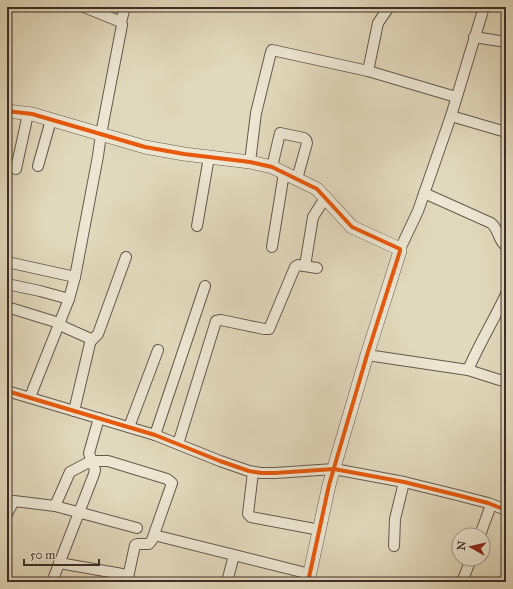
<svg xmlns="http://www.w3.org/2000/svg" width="513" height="589" font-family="'IM FELL Great Primer',serif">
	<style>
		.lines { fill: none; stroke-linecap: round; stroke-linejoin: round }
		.minor-casing { stroke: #66594c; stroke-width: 12 }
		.tertiary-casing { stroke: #66594c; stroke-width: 14 }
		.minor { stroke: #ece6d3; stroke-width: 10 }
		.tertiary { stroke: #ece6d3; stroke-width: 13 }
		.cycleway-casing { stroke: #ece6d3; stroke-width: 6 }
		.cycleway { stroke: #e8590c; stroke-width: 4 }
	</style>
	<rect width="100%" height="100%" fill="#e1d9bc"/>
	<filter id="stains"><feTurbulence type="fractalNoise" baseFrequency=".005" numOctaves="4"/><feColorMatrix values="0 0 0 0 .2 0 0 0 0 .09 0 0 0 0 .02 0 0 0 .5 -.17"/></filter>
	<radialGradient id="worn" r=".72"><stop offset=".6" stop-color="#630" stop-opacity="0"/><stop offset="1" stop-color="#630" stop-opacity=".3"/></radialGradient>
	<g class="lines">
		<!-- minor casing -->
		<g class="minor-casing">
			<g id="minor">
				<polyline points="121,22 125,7"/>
				<polyline points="474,37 506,42"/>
				<polyline points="368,71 378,23 389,7"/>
				<polyline points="451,116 506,132"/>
				<polyline points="250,162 256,113 271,52 272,50 368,71 456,97"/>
				<polyline points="38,166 51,120"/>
				<polyline points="272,167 280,133 304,138 306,140 307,143 297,179"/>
				<polyline points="16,169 28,114"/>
				<path d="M424,193L491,223C499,229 498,241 506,246"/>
				<polyline points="197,226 209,157"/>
				<polyline points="272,247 284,173"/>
				<polyline points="400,249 418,211 451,116 484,7"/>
				<polyline points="7,262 75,277 69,299"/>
				<polyline points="305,266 313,217 325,198"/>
				<polyline points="75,277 98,156 101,134 122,25 121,22 84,7"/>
				<polyline points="7,284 40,291 69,299 30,397"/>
				<polyline points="7,307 59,323 64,327 91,339 74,411"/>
				<polyline points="91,341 98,334 126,257"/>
				<polyline points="367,355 468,370 506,382"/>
				<path d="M468,370C479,344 494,320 506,294"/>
				<polyline points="7,391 155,435 220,461 249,471 261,473 275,473 334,469 404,482 457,495 488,503 506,510"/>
				<polyline points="129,427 158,350"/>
				<polyline points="155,435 205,286"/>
				<polyline points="178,444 216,321 221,320 264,329 269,329 295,267 298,265 317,268"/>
				<polyline points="253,472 248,514 251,517 320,530"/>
				<polyline points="55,506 137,528"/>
				<polyline points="7,514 14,501 55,506 70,472 91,461 108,461 167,479 172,483 171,486 152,540 149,544 137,544 135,545 127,582"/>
				<polyline points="154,535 310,574"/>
				<polyline points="480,535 491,505"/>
				<polyline points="394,546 395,519 404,482"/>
				<polyline points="59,563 128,575"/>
				<polyline points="52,582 94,474 95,470 89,453 99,418"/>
				<polyline points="227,582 234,555"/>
				<polyline points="462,582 471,559"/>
			</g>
		</g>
		<!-- tertiary casing -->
		<g class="tertiary-casing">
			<polyline id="tertiary" points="7,111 32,114 145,147 184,154 250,162 272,167 317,189 352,227 400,249 400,251 367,355 329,485 308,582"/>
		</g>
		<!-- minor -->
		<use href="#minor" class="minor"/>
		<!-- tertiary -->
		<use href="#tertiary" class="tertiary"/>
		<!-- cycleway casing -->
		<g class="cycleway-casing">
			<g id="cycleway">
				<polyline points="7,111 32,114 145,147 184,154 250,162 272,167 317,189 352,227 400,249 400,251 367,355 329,485 308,582"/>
				<polyline points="7,391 155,435 220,461 249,471 261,473 275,473 334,469 404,482 457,495 488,503 506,510"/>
			</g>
		</g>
		<!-- cycleway -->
		<use href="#cycleway" class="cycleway"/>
	</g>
	<!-- margin -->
	<rect width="513" height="589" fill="none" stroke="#e1d9bc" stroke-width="24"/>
	<rect x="8" y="8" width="497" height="573" fill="none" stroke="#3d2e27" stroke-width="2"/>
	<rect x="12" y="12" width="489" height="565" fill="none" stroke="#3d2e27"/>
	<!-- north arrow -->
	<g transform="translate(471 547) rotate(278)"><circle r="19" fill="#ece6d3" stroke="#a69c8e"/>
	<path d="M0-3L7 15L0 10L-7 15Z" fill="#8f2418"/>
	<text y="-6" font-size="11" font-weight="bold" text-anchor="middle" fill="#3d2e27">N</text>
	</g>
	<!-- scale -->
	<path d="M24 559v6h75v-6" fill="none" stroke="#3d2e27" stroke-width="2"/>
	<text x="30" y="559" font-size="12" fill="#3d2e27" stroke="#ece6d3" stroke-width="3" paint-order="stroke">50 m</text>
	<rect width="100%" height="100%" filter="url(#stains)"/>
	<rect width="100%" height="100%" fill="url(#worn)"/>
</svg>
